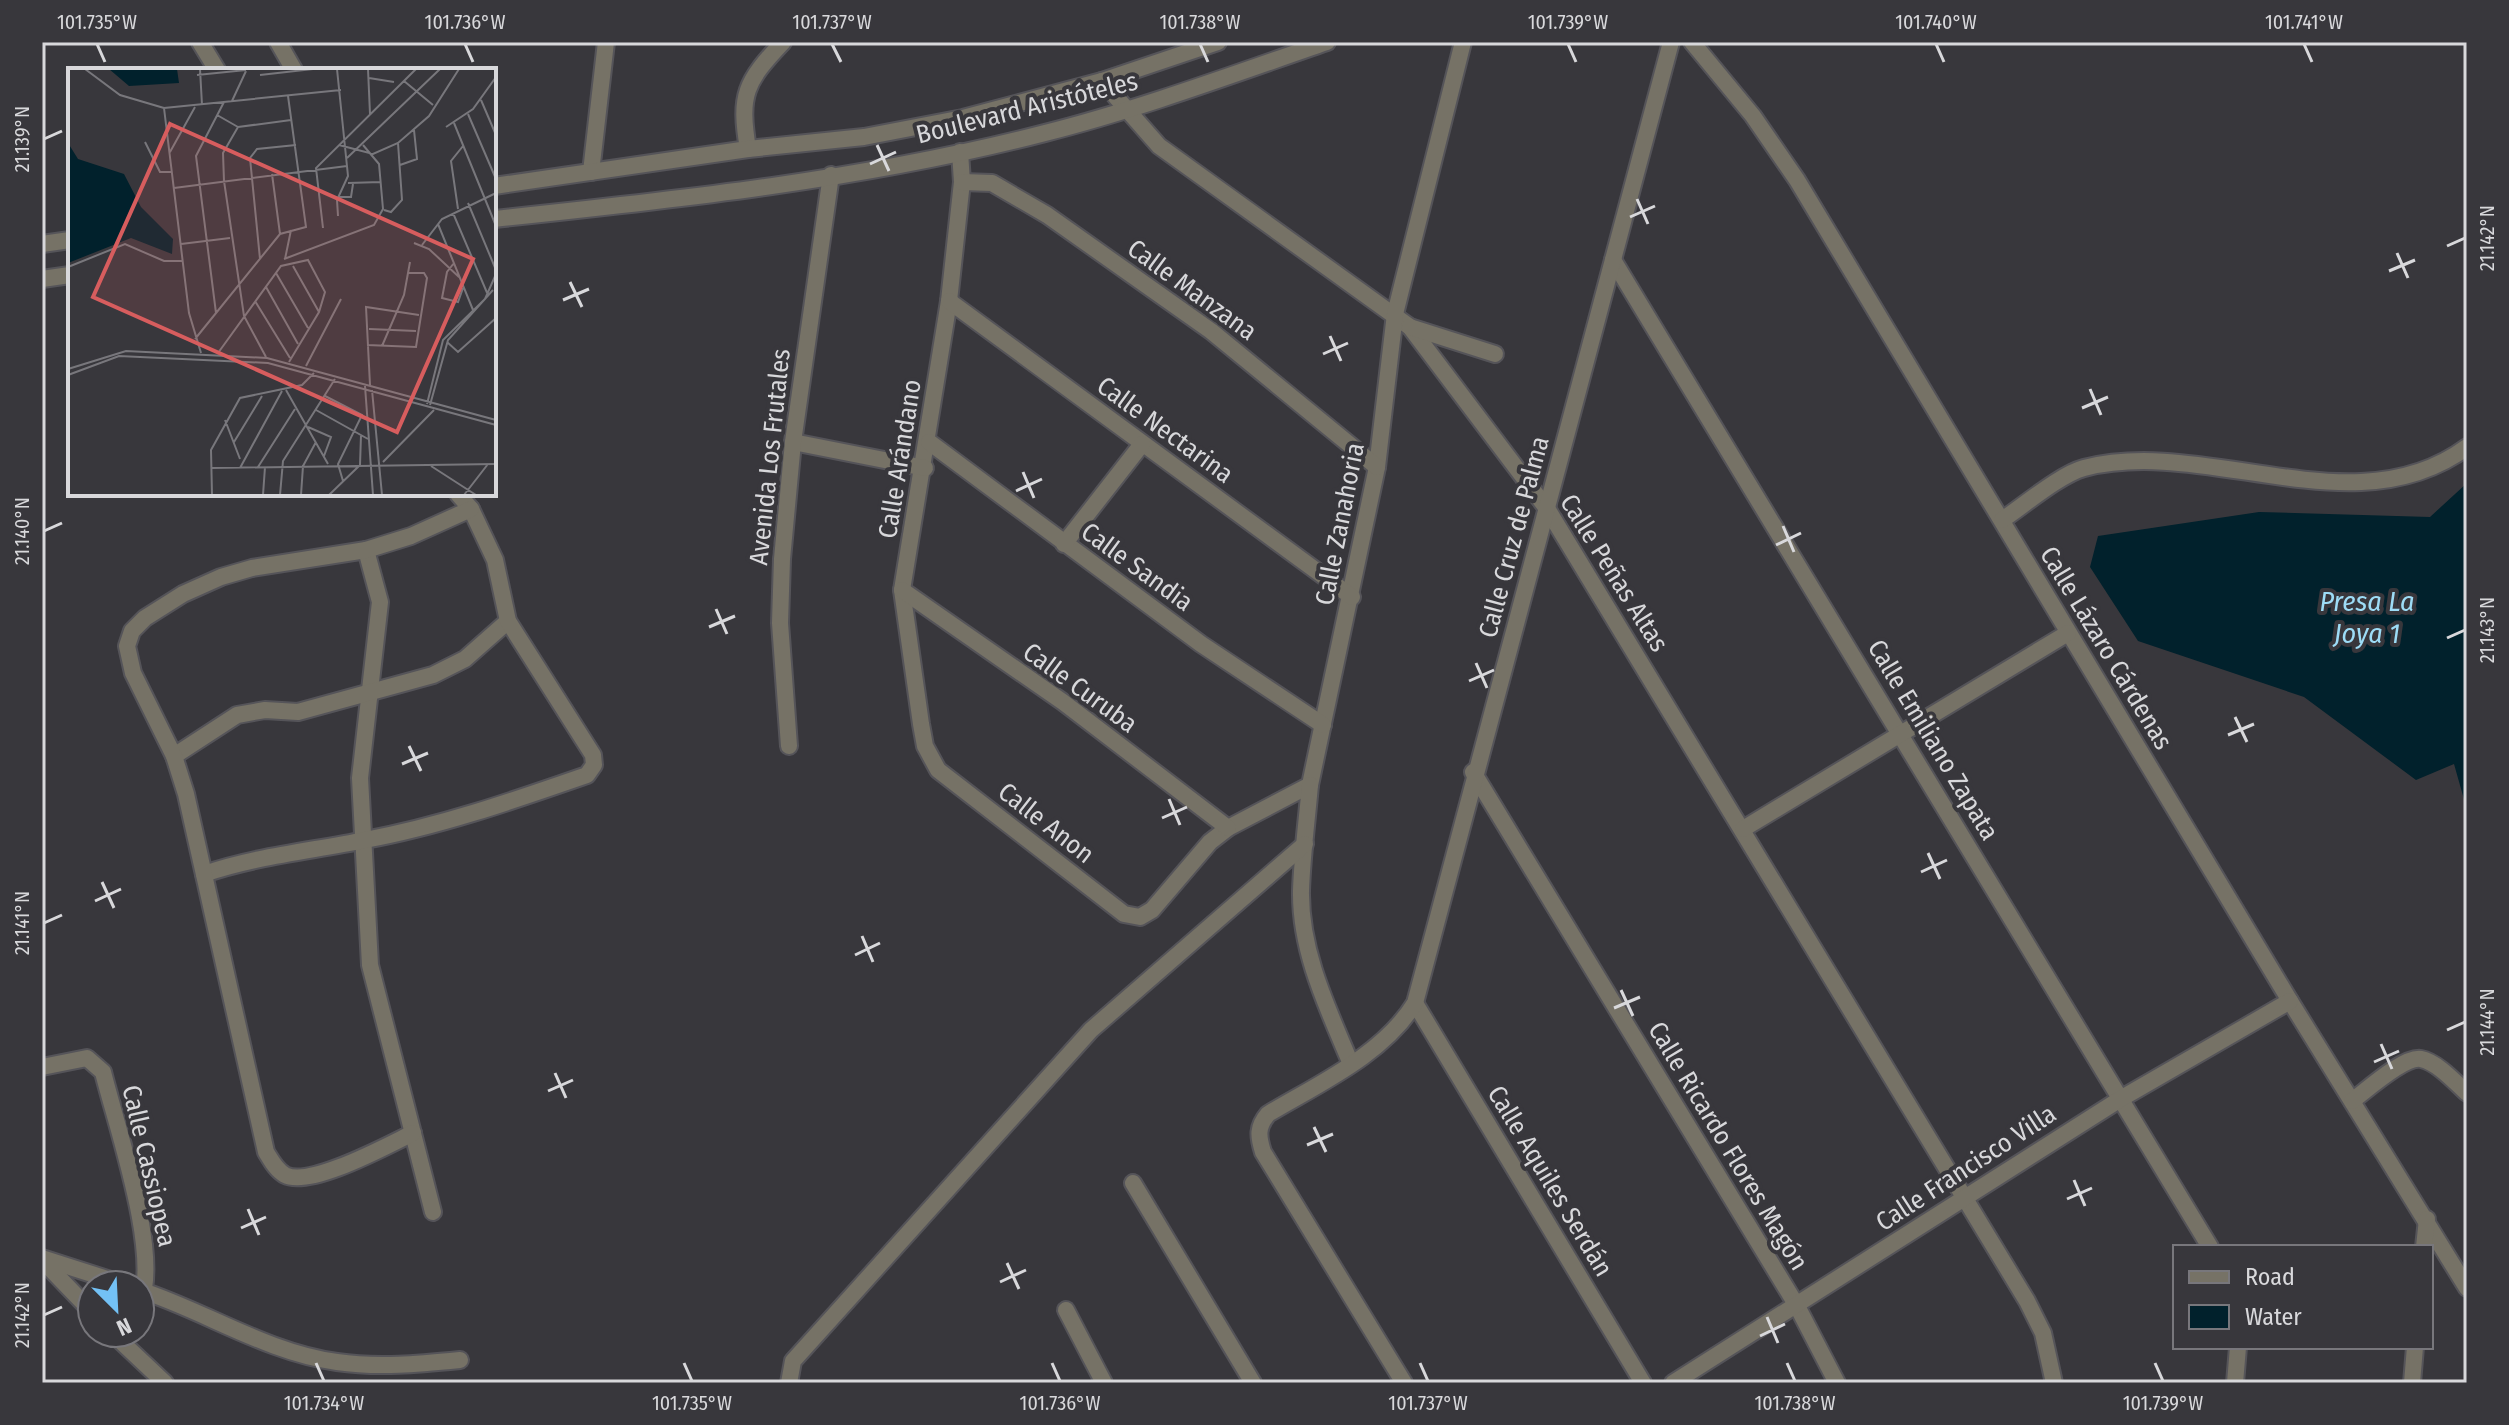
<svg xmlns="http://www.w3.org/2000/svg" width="2509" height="1425" font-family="'Fira Sans Condensed',sans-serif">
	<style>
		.water { fill: #01212c }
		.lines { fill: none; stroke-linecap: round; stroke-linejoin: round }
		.minor-casing { stroke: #555459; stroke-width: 20 }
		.tertiary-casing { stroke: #555459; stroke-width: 20 }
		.minor { stroke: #767266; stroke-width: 16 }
		.tertiary { stroke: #767266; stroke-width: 16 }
		.ticks { fill: none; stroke: #d8d8db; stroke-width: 3 }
		.labels { text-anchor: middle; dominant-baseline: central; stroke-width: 8; stroke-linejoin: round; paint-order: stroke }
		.street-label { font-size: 26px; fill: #d8d8db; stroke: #38373c }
		.water-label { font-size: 28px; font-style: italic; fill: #9ddcf6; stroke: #38373c }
		.inset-road { fill: none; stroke: #78777c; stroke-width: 2 }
		.view { fill: #d75d5e; fill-opacity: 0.15; stroke: #d75d5e; stroke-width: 4 }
		.inset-edge { fill: none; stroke: #d8d8db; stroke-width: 4 }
		.neatline { fill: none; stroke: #d8d8db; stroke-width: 3 }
		.ticks-label { font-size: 20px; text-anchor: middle; fill: #d8d8db }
	</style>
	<rect width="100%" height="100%" fill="#38373c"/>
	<!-- water -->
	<polygon class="water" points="2467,483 2467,810 2454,764 2416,780 2304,697 2138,641 2090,567 2098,536 2259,512 2430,517"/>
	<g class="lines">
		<!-- minor casing -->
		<g class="minor-casing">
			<g id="minor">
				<polyline points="1692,42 1753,116 1797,180 2290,1001 2467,1288"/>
				<polyline points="1102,81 1159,146 1410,327 1548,510 2027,1301 2043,1333 2054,1383"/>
				<path d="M748,149C739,95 745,82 783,42"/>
				<polyline points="960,152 962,182 949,301 902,590 921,724 925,746 938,770 1124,914 1140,917 1152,910 1210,842 1228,828 1310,785 1377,467 1395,314 1463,42"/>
				<polyline points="591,172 606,42"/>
				<polyline points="962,182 992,183 1047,215 1211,331 1377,467"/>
				<polyline points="1613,260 2210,1247"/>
				<polyline points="949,301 1352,597"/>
				<polyline points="1410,327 1495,354"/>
				<polyline points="793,442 925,468"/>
				<polyline points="929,442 1201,644 1323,725"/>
				<path d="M2002,520C2023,506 2061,474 2084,468C2207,436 2355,530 2467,447"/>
				<polyline points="1064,544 1142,444"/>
				<polyline points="366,550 380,602 360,778 370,965 433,1212"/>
				<polyline points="902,590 1063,702 1228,828"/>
				<polyline points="789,746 780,623 782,559 793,442 831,175"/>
				<polyline points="174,756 237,715 265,710 298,712 433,675 465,659 508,621"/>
				<polyline points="1473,772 1797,1306 1837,1383"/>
				<path d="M1310,785C1307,820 1302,856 1301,891C1300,952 1328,1009 1351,1064"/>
				<polyline points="1743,829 2068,633"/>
				<path d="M204,874C257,856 311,851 365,840C441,826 515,800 587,775L594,765L593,755L508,621L495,560L471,509L458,494"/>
				<polyline points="1415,1003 1643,1383"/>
				<path d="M42,1067L87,1058L103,1072C116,1125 161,1255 140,1303"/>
				<path d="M2352,1101C2367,1090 2404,1056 2421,1059C2437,1062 2455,1082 2467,1093"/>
				<path d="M413,1133C388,1145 310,1188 285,1175C276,1170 271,1160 266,1152L186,794L174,756L133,673L127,646L132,631L145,618L183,594L221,577L252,568L366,550L411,536L471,509"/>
				<polyline points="1133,1183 1253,1383"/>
				<polyline points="2424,1247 2427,1219"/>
				<polyline points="42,1258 126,1285"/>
				<polyline points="42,1260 92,1312"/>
				<path d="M140,1290C205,1311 268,1353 337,1362C378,1368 419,1364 460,1360"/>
				<polyline points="1066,1310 1104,1383"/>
				<polyline points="112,1333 165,1383"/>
				<polyline points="789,1383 793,1361 1091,1030 1305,844"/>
				<path d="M1404,1383L1263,1152C1258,1136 1257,1127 1268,1114C1318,1084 1383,1055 1415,1003L1671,42"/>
				<polyline points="1673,1383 2122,1098 2290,1001"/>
				<polyline points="2235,1383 2238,1347"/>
				<polyline points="2412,1383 2415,1347"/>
			</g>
		</g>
		<!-- tertiary casing -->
		<g class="tertiary-casing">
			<g id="tertiary">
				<polyline points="200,42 217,70"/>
				<polyline points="278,42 294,70"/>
				<polyline points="494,186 748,149 864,137 963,118 1102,81 1218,42"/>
				<path d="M494,219C676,200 868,179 1045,133C1140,109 1234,74 1327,42"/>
				<polyline points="42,244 70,240"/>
				<polyline points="42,279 70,275"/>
			</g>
		</g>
		<!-- minor -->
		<use href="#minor" class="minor"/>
		<!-- tertiary -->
		<use href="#tertiary" class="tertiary"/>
	</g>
	<!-- ticks -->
	<path class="ticks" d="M97,44L105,62M465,44L473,62M832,44L841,62M1200,44L1208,62M1568,44L1576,62M1936,44L1944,62M2304,44L2312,62M44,139L62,131M877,145L889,171M870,164L896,152M1637,199L1648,224M1630,217L1655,206M2447,246L2465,238M2397,253L2408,278M2389,271L2415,260M570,282L582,307M563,300L589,289M1330,336L1341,361M1323,354L1348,343M2090,389L2101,415M2082,408L2108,397M1023,472L1034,498M1016,491L1042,479M1783,526L1794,552M44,531L62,523M1776,545L1801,533M716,609L727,634M709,627L735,616M2447,638L2465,630M1476,663L1487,688M1469,681L1494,670M2235,717L2247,742M2228,735L2254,724M409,746L421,771M402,764L428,753M1169,799L1180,825M1162,818L1187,807M1928,853L1940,879M1921,872L1947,860M102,882L114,908M95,901L121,889M44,923L62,915M862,936L873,962M855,955L880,943M1621,990L1633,1016M1614,1008L1640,997M2447,1030L2465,1022M2381,1044L2392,1069M2374,1062L2399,1051M555,1073L566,1098M548,1091L573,1080M1314,1127L1326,1152M1307,1145L1333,1134M2074,1180L2085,1206M2067,1199L2092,1188M248,1209L259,1235M241,1228L266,1217M1007,1263L1019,1289M1000,1282L1026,1270M44,1315L62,1307M1767,1317L1778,1343M1760,1336L1785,1324M316,1363L324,1381M684,1363L692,1381M1052,1363L1060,1381M1420,1363L1428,1381M1787,1363L1795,1381M2155,1363L2163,1381"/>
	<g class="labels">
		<!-- street labels -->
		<g class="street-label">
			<text transform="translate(1027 108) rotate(-14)">Boulevard Aristóteles</text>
			<text transform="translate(1192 290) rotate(36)">Calle Manzana</text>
			<text transform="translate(1165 430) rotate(36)">Calle Nectarina</text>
			<text transform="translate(770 457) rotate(-84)">Avenida Los Frutales</text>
			<text transform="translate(900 459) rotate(-81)">Calle Arándano</text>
			<text transform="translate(1340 524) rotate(-79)">Calle Zanahoria</text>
			<text transform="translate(1514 537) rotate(-75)">Calle Cruz de Palma</text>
			<text transform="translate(1137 567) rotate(36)">Calle Sandia</text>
			<text transform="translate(1614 573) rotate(58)">Calle Peñas Altas</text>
			<text transform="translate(2106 648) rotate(59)">Calle Lázaro Cárdenas</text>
			<text transform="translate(1080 688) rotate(36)">Calle Curuba</text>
			<text transform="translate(1933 740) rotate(59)">Calle Emiliano Zapata</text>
			<text transform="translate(1046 823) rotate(38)">Calle Anon</text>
			<text transform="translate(1728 1146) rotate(59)">Calle Ricardo Flores Magón</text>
			<text transform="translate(149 1166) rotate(77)">Calle Cassiopea</text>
			<text transform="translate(1966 1168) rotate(-33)">Calle Francisco Villa</text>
			<text transform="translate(1550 1181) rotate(59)">Calle Aquiles Serdán</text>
		</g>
		<!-- water labels -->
		<g class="water-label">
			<text x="2367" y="601">Presa La<tspan x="2367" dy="32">Joya 1</tspan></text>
		</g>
	</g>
	<!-- overview -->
	<g transform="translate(68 68)">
		<rect width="428" height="428" fill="#38373c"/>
		<path d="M41,1H109L111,15L61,18ZM0,75L10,91L56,106L73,139L105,171L104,186L63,170L0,195Z" fill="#01212c"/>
		<path class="inset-road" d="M17,1L52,27L96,40M132,1L134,37M269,1L280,108L269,132L270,148M300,1L302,46M129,7L178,2M192,7L245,1M301,10L326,14M336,13L365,37M413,32L428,67M164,33L178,3M96,40L121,245L133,285M96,40L273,22M400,46L428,111M149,47L170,59M386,55L428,158M170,59L155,85L156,113L176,248L198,289M170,59L223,52M378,59L405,41L428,9M77,74L92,104H104M271,77L305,86L330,75L361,48L391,1M102,84L127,39M279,90L372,1M332,97L349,91L346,62M204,106L212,166M280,115L313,114M106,120L279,98M270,129H283L285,116M400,135L428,202M390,141L383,93L395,78M316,142L323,144L334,132L330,75M385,145L420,227M370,156L405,242M255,160L248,100L348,1M346,175L361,181L391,209M113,176L162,170M354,177L374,151L428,125M192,191L182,90L189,81L228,77M216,191L306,157L315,141L311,96L295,77M217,191L223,162M386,195L379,204L374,230L390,234L395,220M225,198L251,244M0,199L57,176L96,193H115M208,205L240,260M198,219L230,276M187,233L222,290M148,245L128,88L156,34M301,261L348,263M127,271L212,166L238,159L220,28M379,274L390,284L428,250M299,277L348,279L359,210L356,205H340M314,278L336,227L342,194M150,285L213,198L240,192L257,224L251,244L221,294M238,298L273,231M0,301L58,283L199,290L428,352M0,307L51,288L200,295L428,357M302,317L298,239L351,247M297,318L305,427M218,322L260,396M304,322L314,427M257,328L294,347L270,396L275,413M359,336L375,272L417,231L428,206M362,337L380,272L425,222M248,342L300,371M157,352L172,391M240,359L263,369L256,388M166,374L194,328M315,394L366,342M363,398L408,427M190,399L227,341M143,400L428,396M172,400L214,323M144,427L143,382L172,330L234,317L246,305M195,427L197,399M212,427L215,393L267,311M233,427L235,398L248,374M261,427L292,397L293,367M396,427L420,396"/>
		<path class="view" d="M102,56L405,191L329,364L25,229Z"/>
		<rect width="428" height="428" class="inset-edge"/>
	</g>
	<!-- border -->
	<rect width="2509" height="1425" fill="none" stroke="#38373c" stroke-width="88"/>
	<!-- legend -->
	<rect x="2173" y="1245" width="260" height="104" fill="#38373c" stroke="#78777c" stroke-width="2"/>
	<rect x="2189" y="1271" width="40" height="12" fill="#767266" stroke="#78777c" stroke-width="2"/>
	<text x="2245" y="1285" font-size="24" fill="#d8d8db">Road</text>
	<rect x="2189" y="1305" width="40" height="24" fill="#01212c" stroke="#78777c" stroke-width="2"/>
	<text x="2245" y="1325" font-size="24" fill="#d8d8db">Water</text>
	<!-- north arrow -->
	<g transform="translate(116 1309) rotate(156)"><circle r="38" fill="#38373c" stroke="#78777c" stroke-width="2"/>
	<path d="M0-6L14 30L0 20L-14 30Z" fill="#73c1f5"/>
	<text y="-12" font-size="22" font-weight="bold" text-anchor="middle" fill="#d8d8db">N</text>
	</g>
	<rect x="44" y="44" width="2421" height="1337" class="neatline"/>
	<g class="ticks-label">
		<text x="97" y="29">101.735°W</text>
		<text x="465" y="29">101.736°W</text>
		<text x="832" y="29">101.737°W</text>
		<text x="1200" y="29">101.738°W</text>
		<text x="1568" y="29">101.739°W</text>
		<text x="1936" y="29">101.740°W</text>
		<text x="2304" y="29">101.741°W</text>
		<text transform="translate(22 139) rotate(-90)" y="7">21.139°N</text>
		<text transform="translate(2487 238) rotate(-90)" y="7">21.142°N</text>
		<text transform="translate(22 531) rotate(-90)" y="7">21.140°N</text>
		<text transform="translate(2487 630) rotate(-90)" y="7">21.143°N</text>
		<text transform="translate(22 923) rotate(-90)" y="7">21.141°N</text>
		<text transform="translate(2487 1022) rotate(-90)" y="7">21.144°N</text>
		<text transform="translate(22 1315) rotate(-90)" y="7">21.142°N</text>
		<text x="324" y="1410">101.734°W</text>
		<text x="692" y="1410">101.735°W</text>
		<text x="1060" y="1410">101.736°W</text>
		<text x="1428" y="1410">101.737°W</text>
		<text x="1795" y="1410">101.738°W</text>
		<text x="2163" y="1410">101.739°W</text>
	</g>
</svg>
